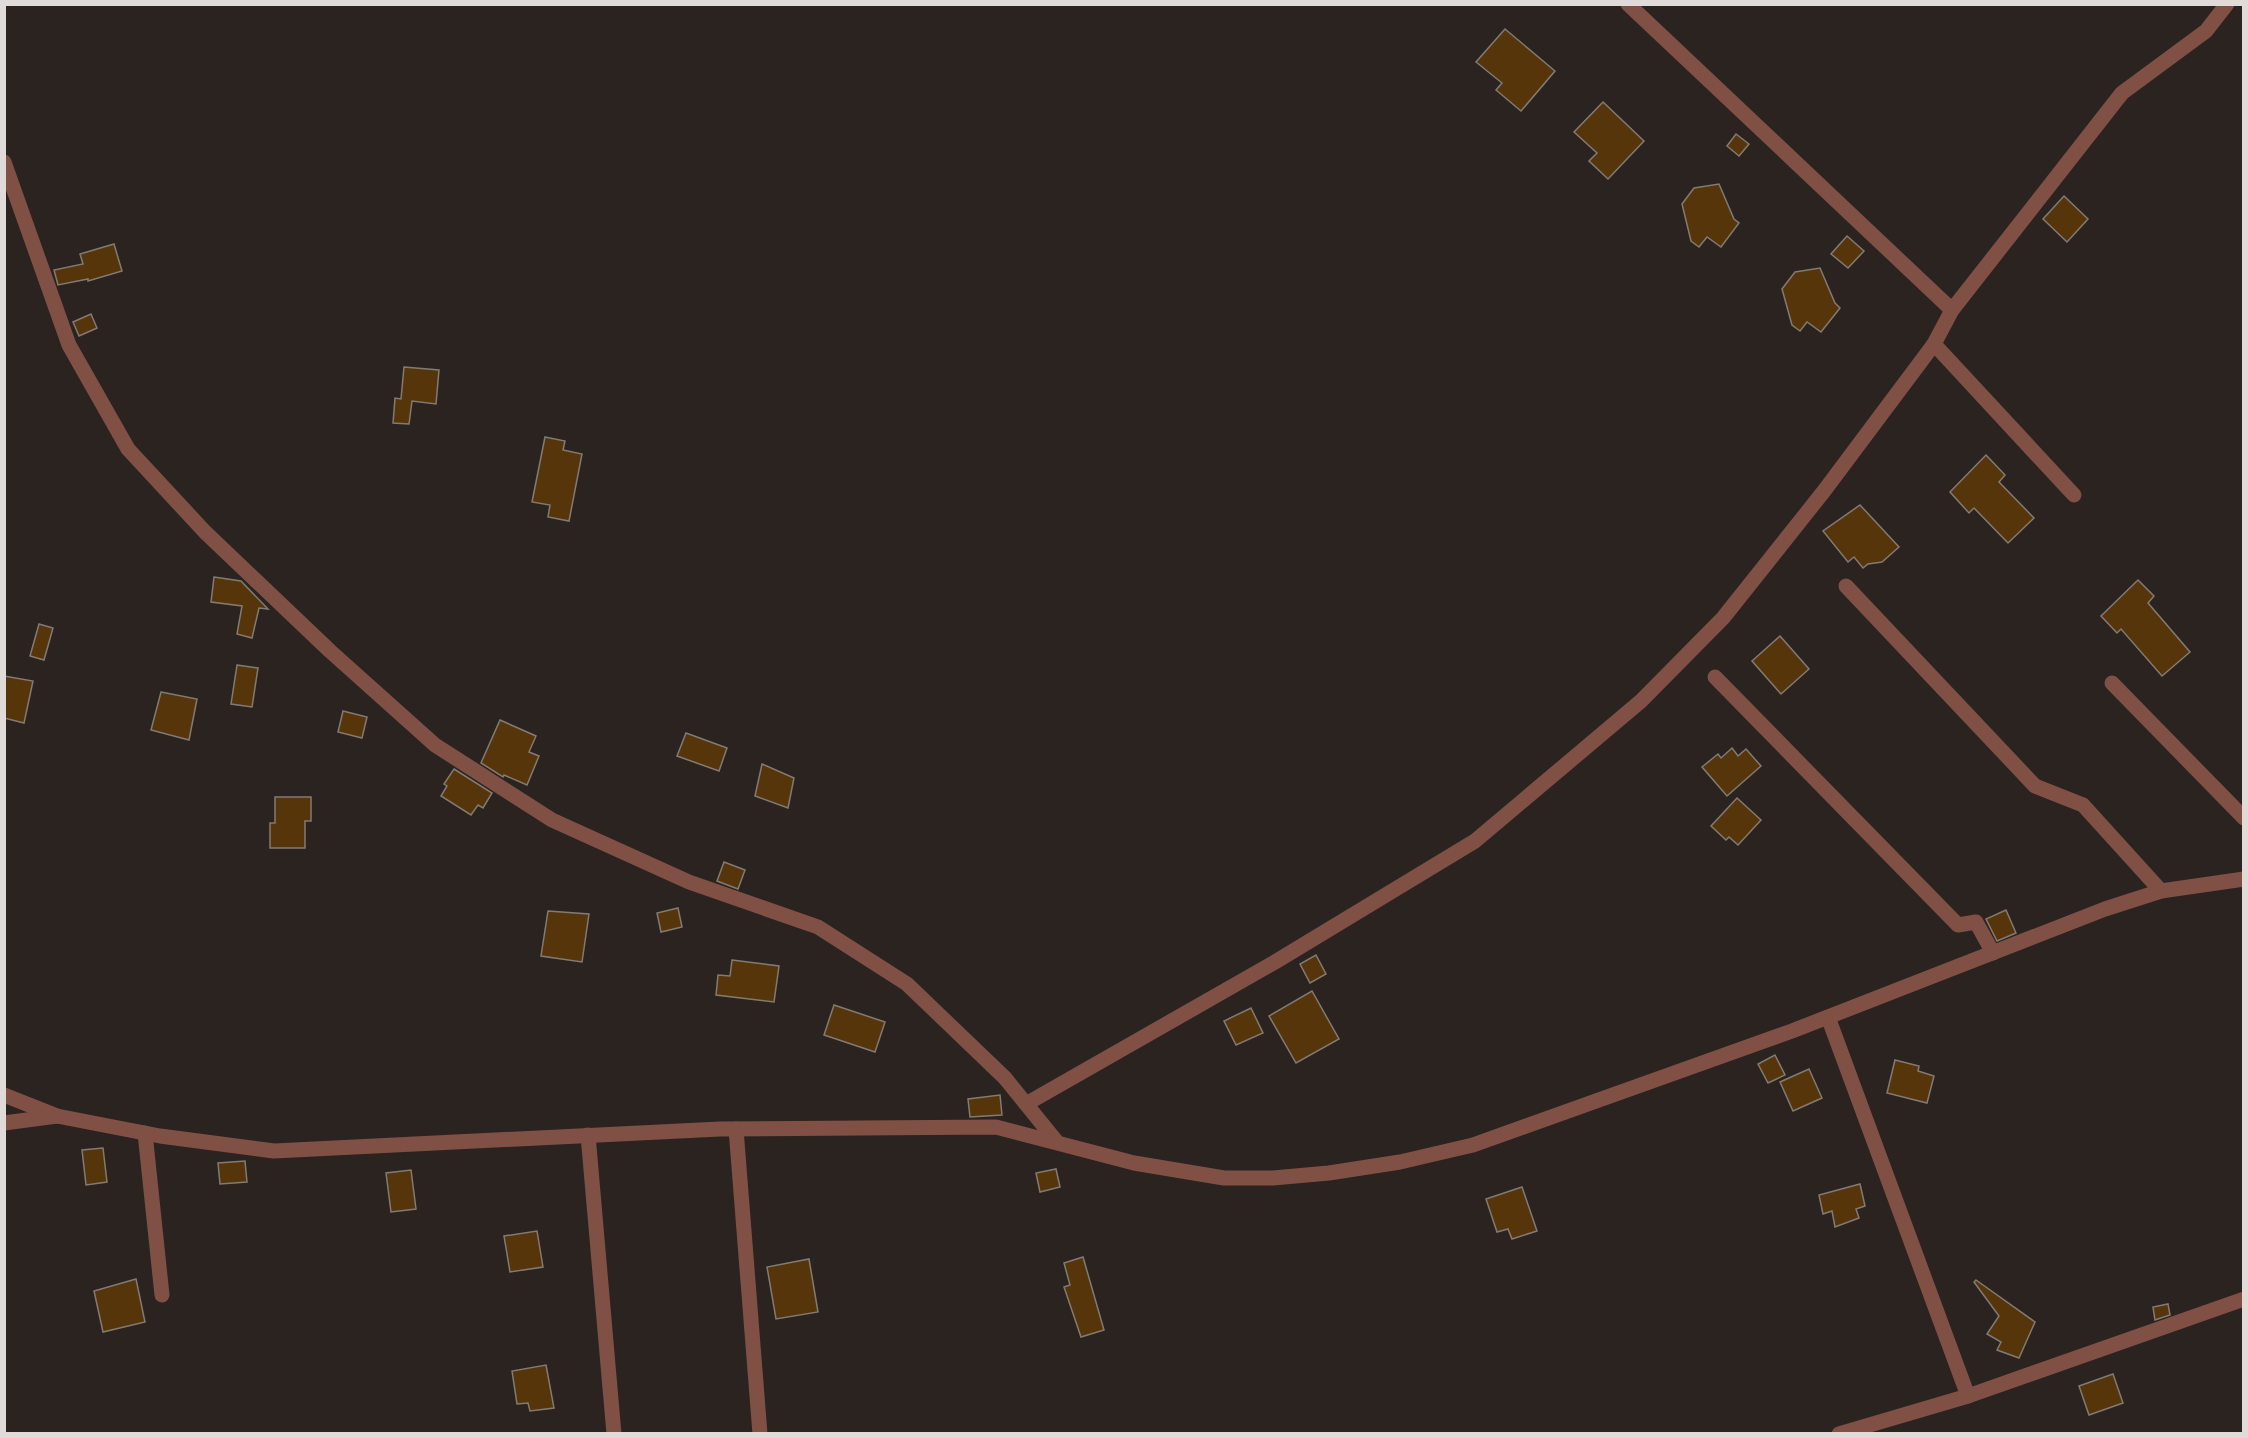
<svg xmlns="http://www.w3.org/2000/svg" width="2248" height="1438" font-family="'Exo 2',sans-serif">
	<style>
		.building { fill: #57350b; stroke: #827b74; stroke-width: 1.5 }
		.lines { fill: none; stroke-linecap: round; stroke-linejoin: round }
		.minor { stroke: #805045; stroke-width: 15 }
		.tertiary { stroke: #805045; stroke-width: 15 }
	</style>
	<rect width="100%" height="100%" fill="#2a2320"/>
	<!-- building -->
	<g class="building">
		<polygon points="1505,29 1555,71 1521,111 1496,90 1502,83 1476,62"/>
		<polygon points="1603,102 1644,141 1608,179 1589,161 1597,153 1574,132"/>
		<polygon points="1736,134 1749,144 1739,156 1727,146"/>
		<polygon points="1719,184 1734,219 1739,223 1721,247 1707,237 1699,247 1691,241 1682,204 1694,188"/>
		<polygon points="2064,196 2088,219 2067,242 2043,219"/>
		<polygon points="1847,236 1864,251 1848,268 1831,254"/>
		<polygon points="114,244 122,271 88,281 88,279 58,285 54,270 83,264 80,254"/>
		<polygon points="1820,268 1835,303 1840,308 1821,332 1807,322 1800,331 1792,325 1782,289 1795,272"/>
		<polygon points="91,314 97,328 79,336 73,322"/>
		<polygon points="404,367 439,370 436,404 412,401 409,424 393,423 395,398 401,399"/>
		<polygon points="545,437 565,441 563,450 582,454 569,521 548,517 550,505 532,502"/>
		<polygon points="1986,455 2005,475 1999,482 2034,518 2008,543 1974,508 1969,513 1950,492"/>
		<polygon points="1860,505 1899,547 1882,562 1868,564 1863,568 1854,557 1848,562 1823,531"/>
		<polygon points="214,577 241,581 268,609 259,608 252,638 237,634 242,606 211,602"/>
		<polygon points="2138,580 2154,596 2148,603 2190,652 2162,676 2121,629 2117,633 2101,616"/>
		<polygon points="39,624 53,628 44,660 30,656"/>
		<polygon points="1780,636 1809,669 1781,694 1752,661"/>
		<polygon points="237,665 258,668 252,707 231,704"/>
		<polygon points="4,676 33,681 24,723 4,718"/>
		<polygon points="161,692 197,699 189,740 151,730"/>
		<polygon points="343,711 367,717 362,738 338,732"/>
		<polygon points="500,720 536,736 529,752 539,756 527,785 504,775 503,777 481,763"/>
		<polygon points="686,733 727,748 719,771 677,756"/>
		<polygon points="1732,748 1738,756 1746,749 1761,766 1727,796 1702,767 1718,754 1721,758"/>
		<polygon points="762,764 794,778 788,808 755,796"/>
		<polygon points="454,769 492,793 483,808 478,805 471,815 441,796 447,786 444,784"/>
		<polygon points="275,797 311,797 311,821 305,821 305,848 270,848 270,823 275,823"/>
		<polygon points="1737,798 1761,820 1738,845 1729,837 1726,840 1711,826"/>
		<polygon points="724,862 745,870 738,889 717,881"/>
		<polygon points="678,908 682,927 661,932 657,913"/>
		<polygon points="2006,910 2016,933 1997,941 1986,919"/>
		<polygon points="548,911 589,914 582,962 541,956"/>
		<polygon points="1316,955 1326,974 1310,983 1300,964"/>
		<polygon points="732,960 779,966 774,1002 716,995 718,975 730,976"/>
		<polygon points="1312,991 1339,1039 1296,1063 1269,1016"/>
		<polygon points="834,1005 885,1022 875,1052 824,1035"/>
		<polygon points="1251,1008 1263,1033 1236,1045 1224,1021"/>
		<polygon points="1775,1055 1785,1075 1768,1083 1758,1064"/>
		<polygon points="1895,1060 1919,1066 1918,1071 1934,1076 1927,1103 1887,1093"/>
		<polygon points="1809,1069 1822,1098 1793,1111 1780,1082"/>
		<polygon points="1000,1095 1002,1115 970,1117 968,1099"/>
		<polygon points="103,1148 107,1182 86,1185 82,1150"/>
		<polygon points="245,1161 247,1182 220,1184 218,1163"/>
		<polygon points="1056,1169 1060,1187 1040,1192 1036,1173"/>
		<polygon points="411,1170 416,1209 391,1212 386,1173"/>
		<polygon points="1860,1184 1865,1206 1856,1209 1859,1218 1835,1227 1832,1211 1823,1214 1819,1195"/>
		<polygon points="1522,1187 1537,1231 1512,1239 1508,1229 1497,1232 1486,1199"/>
		<polygon points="537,1231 543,1267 510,1272 504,1236"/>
		<polygon points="1083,1257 1104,1330 1081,1337 1064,1287 1070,1285 1064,1263"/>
		<polygon points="809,1259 818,1312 776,1319 767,1267"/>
		<polygon points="136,1279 145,1322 103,1332 94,1291"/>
		<polygon points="1976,1280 2035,1322 2019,1358 1997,1350 2001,1342 1987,1334 1999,1316 1974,1282"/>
		<polygon points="2168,1304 2170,1315 2155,1320 2153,1307"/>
		<polygon points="546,1365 554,1408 530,1411 528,1403 517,1404 512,1371"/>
		<polygon points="2113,1374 2123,1403 2089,1415 2079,1386"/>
	</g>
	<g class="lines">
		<!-- minor -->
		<g class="minor">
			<polyline points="1628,4 1952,310"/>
			<polyline points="1934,344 2074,495"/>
			<polyline points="1846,586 2035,786 2083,805 2161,891"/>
			<polyline points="1715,677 1958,925 1976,922 1993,953"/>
			<polyline points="2112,683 2244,818"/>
			<polyline points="1828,1017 1968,1396"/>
			<polyline points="4,1095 57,1116"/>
			<polyline points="1026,1104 1275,962 1475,841 1641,701 1723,618 1824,491 1934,344 1952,310 2122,93 2206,31 2227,4"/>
			<polyline points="736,1129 760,1434"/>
			<polyline points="145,1133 162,1295"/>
			<polyline points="588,1135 614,1434"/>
			<polyline points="1839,1434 1968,1396 2244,1299"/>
		</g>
		<!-- tertiary -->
		<g class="tertiary">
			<polyline points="4,162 69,345 128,449 205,532 330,651 435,745 552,820 689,882 818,927 907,984 1005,1078 1056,1141"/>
			<polyline points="4,1123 57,1116 160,1136 274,1151 720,1129 996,1127 1134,1163 1224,1178 1273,1178 1329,1173 1400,1162 1473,1145 1792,1031 2105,909 2161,891 2244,879"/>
		</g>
	</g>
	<!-- border -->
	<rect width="2248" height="1438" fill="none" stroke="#e0dbd9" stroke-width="12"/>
</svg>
